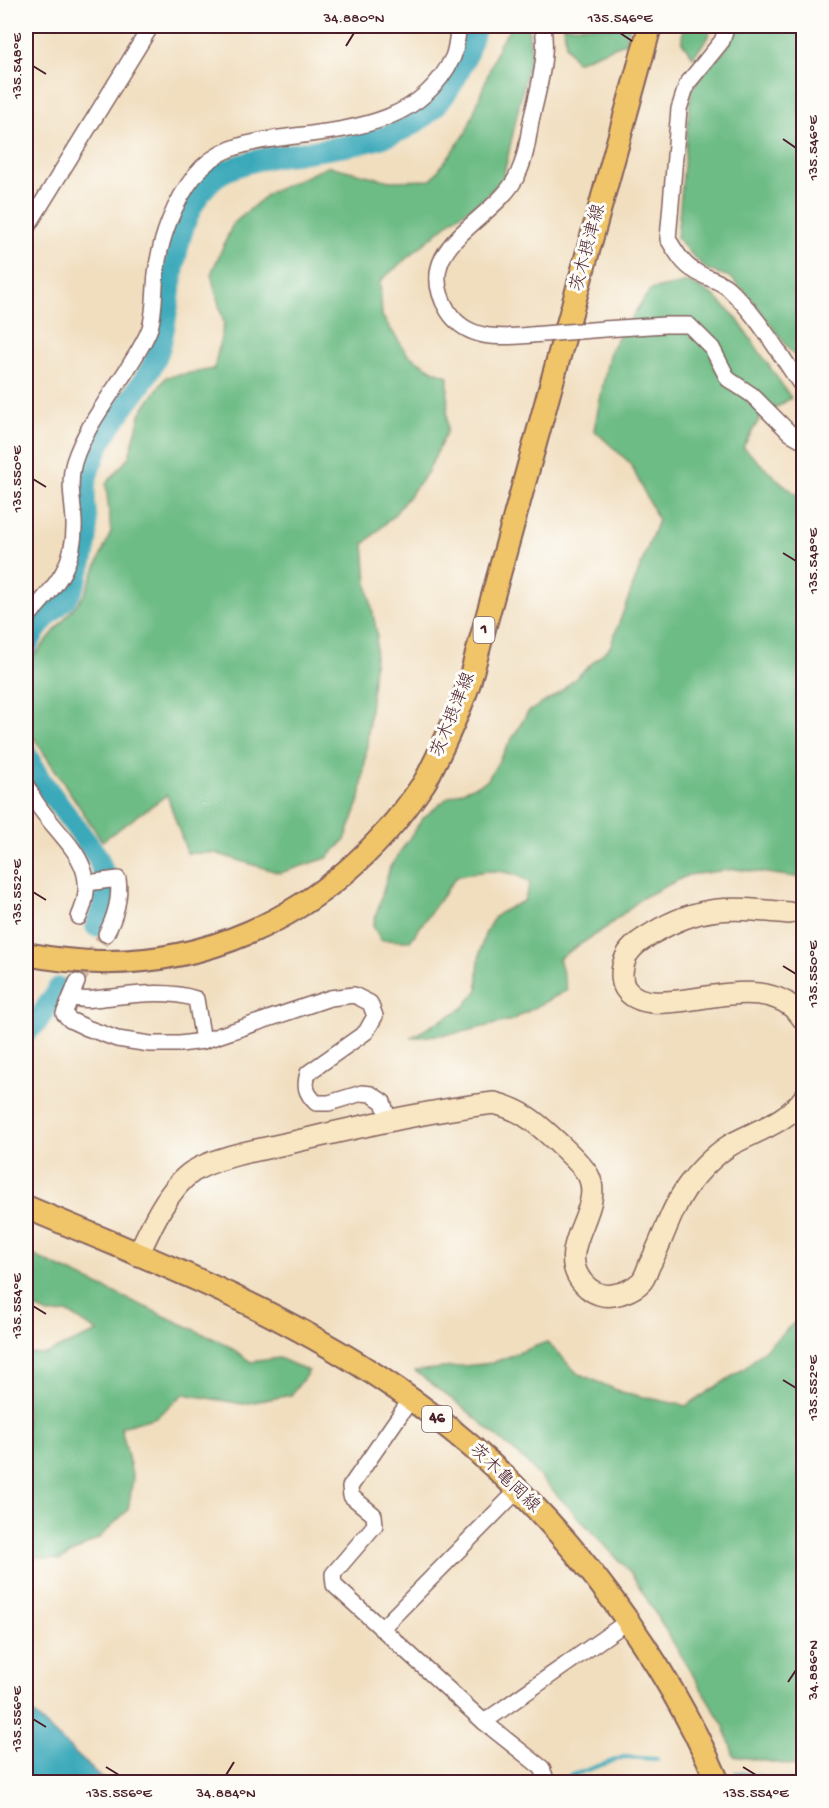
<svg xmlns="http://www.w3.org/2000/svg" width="829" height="1808" font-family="'Gochi Hand','Klee One',sans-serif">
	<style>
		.forest { fill: #6dbc85; stroke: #5c6e58; stroke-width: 1.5 }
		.water { fill: #3ba9ba; stroke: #426472; stroke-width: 1.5 }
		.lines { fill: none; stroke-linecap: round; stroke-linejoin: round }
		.stream { stroke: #3ba9ba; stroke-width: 4 }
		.river { stroke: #3ba9ba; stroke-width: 22 }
		.street-tunnel { stroke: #d0b8a1; stroke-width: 15; stroke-dasharray: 15 8; stroke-linecap: butt }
		.street-casing { stroke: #84625f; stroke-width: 18 }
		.secondary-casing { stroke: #84625f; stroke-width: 24 }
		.primary-casing { stroke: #84625f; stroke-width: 26 }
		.street { stroke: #fff; stroke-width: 15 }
		.secondary { stroke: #f9e7c3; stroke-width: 21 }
		.primary { stroke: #f0c469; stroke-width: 22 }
		.street-bridge-casing { stroke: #84625f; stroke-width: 18; stroke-linecap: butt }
		.street-bridge { stroke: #fff; stroke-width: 15 }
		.ticks { fill: none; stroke: #4a1f2b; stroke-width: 2 }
		.labels { text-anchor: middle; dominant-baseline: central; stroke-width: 6; stroke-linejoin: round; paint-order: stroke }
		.shield { fill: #fdfcf7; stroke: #806168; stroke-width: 1.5 }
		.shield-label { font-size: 16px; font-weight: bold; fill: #4a1f2b }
		.street-label { font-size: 18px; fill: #4a1f2b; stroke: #fdfcf7 }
		.neatline { fill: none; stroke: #4a1f2b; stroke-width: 2 }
		.ticks-label { font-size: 15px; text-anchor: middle; fill: #4a1f2b }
	</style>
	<rect width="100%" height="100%" fill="#fdfcf7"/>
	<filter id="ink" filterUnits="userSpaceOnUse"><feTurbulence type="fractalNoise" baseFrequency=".0167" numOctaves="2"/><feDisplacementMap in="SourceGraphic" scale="12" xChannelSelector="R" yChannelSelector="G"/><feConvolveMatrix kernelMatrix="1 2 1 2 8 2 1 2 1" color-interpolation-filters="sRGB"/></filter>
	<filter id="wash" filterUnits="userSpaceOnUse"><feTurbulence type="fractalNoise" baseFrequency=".008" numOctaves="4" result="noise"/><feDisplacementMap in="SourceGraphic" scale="24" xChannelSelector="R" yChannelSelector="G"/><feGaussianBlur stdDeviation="1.35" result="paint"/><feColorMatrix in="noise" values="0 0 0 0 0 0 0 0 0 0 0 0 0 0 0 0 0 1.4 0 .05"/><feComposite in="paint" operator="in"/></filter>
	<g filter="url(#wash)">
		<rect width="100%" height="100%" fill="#f1debf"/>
		<!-- forest -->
		<g class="forest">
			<polygon points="512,26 528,26 531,52 503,178 485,198 452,220 380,281 382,316 408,355 434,371 448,376 447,431 427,473 394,515 364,544 367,583 377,634 366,754 360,799 345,840 327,858 280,873 215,853 187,853 167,795 102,841 26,726 26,711 30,661 84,595 111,532 106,484 129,457 141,412 166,377 214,369 224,324 211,274 233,224 269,193 329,166 390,181 431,180 466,133 499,45"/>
			<polygon points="564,26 630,26 625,43 576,62 566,46"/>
			<polygon points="683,26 711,26 708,38 693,57 682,42"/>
			<polygon points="739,26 803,26 803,351 795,357 751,298 730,277 708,270 692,255 677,238 691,90 706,70 724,52"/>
			<path d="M688,282L713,295L735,316L791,398L760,418L743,447L776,478L803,500V878L735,869L688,875L642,898L607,927L559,958L567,990L512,1020L458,1033L410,1038L463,1008L478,990C477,966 479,937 495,917C502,910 515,905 524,901L530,883C507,866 483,870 456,877L410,941L381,940L373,926L390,867L423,818L449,797L487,781L528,712L558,694L610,647L658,520L630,463L594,430L610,350L650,290Z"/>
			<polygon points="26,1252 225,1344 251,1362 279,1358 309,1371 291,1395 243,1404 184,1394 156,1417 121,1427 133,1479 128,1510 99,1538 60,1560 26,1556 26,1353 45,1354 98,1332 69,1313 48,1314 26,1304"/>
			<polygon points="803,1318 804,1318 803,1767 734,1756 724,1726 631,1573 524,1460 466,1410 415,1371 492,1363 547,1342 577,1373 621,1392 686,1406 745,1368 798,1319"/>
		</g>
		<!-- water -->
		<polygon class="water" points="26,1707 106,1782 26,1782"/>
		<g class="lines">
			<!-- stream -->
			<g class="stream">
				<polyline points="736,1773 797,1782"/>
				<polyline points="183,1782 207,1778 213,1782"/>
				<polyline points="553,1782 624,1757 657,1759"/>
			</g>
			<!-- river -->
			<g class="river">
				<path d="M26,647C31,638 36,629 43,621C52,610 68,599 73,587C80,570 87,548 87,530C87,513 82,497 86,480C88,469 94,457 99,446C114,411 150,384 160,346C174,295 170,218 212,180C225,167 262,158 280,156C385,140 443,142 476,26"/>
				<polyline points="26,754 39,778 97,856 104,874 104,902 96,926"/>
				<polyline points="26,1032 37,1022 59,988"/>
			</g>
		</g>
	</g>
	<g filter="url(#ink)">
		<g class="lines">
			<!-- street-tunnel -->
			<polyline class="street-tunnel" points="77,982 106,934"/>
			<!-- street casing -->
			<g class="street-casing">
				<g id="street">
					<path d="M727,26L722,41L687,84L679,109L668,239C675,250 683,265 695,271C705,278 719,280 728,288C760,318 779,354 804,389"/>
					<polyline points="26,229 151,26"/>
					<polyline points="604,329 665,325 689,325 712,348 728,379 752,395 790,433 804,441"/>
					<path d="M531,335C501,338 467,341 448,311C408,244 495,223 518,174C526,157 528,139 531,121C536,99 543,75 544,53C545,44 544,34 543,26"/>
					<path d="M26,619C54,587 76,567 74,521C73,501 68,482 74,462C85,428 109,398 128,368C136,355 145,342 150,328C155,311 154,291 156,274C160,238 174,202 196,174C215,150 244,143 273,139C341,129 419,129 453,57C457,47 457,35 459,26"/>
					<path d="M26,784C29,790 33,798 37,804C63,843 103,864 79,917"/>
					<path d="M87,883L118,879C121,897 115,918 106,934"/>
					<path d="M77,982L64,1014L70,1020L87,1028L117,1039L150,1044H180L203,1041L330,998L354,995L370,1003L375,1016L366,1032L308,1073C304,1087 306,1093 316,1103H329L362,1093L371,1094L383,1102L389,1121"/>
					<path d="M71,997C85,1002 97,998 112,997C139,994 170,990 196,999L203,1041"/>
					<polyline points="411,1399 350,1487 351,1496 374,1515 375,1525 333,1574 334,1585 484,1722 542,1768 547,1782"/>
					<polyline points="381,1629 518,1490"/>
					<polyline points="484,1722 628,1621"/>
				</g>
			</g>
			<!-- secondary casing -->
			<g class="secondary-casing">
				<g id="secondary">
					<path d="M789,913C734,908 703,903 653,933C643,939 631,946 626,957C622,966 620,979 625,988C653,1031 763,957 804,1020"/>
					<path d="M138,1255C150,1229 168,1188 192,1172C217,1156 264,1149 293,1142C359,1127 426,1111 494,1103C506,1106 517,1110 527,1117C540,1125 584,1165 589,1177C605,1212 548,1253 588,1288C594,1293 604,1297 613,1295C622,1294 634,1289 641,1282C645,1278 647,1271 649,1266C663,1240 671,1208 689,1184C701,1169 715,1154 732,1144C756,1131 788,1121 804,1098"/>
				</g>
			</g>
			<!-- primary casing -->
			<g class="primary-casing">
				<g id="primary">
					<path d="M26,954C186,986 330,920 422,786C428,778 432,767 437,758C449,733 460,709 469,683L650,26"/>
					<path d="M26,1207C123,1248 222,1286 314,1338C370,1369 423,1405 472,1447C575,1536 664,1657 718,1782"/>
				</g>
			</g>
			<!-- street -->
			<use href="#street" class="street"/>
			<!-- secondary -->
			<use href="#secondary" class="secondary"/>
			<!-- primary -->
			<use href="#primary" class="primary"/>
			<!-- street-bridge casing -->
			<g class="street-bridge-casing">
				<polyline id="street-bridge" points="531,335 604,329"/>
			</g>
			<!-- street-bridge -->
			<use href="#street-bridge" class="street-bridge"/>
		</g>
	</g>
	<!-- ticks -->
	<path class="ticks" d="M620,33L632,41M346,46L354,33M33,66L46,74M783,139L796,148M33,479L46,487M783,553L796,561M33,892L46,900M783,966L796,974M33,1306L46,1314M783,1380L796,1388M788,1682L796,1670M33,1719L46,1727M106,1767L119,1775M743,1767L756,1775M226,1775L234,1762"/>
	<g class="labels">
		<!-- shield labels -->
		<g class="shield">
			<rect x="473.5" y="617" width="21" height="26" rx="4.5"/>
			<rect x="422" y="1406" width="30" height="26" rx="4.5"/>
		</g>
		<g class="shield-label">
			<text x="484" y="630">1</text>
			<text x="437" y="1419">46</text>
		</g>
		<!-- street labels -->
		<g class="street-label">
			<text transform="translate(589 248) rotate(-75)">茨木摂津線</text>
			<text transform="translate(454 715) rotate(-68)">茨木摂津線</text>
			<text transform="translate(504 1479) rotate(44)">茨木亀岡線</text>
		</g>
	</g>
	<!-- margin -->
	<rect width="829" height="1808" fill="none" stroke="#fdfcf7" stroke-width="66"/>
	<rect x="33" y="33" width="763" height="1742" class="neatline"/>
	<g class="ticks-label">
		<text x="354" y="22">34.880°N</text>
		<text x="620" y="22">135.546°E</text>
		<text transform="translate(16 66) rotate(-90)" y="5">135.548°E</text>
		<text transform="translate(812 148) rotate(-90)" y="5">135.546°E</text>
		<text transform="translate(16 479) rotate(-90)" y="5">135.550°E</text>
		<text transform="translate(812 561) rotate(-90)" y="5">135.548°E</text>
		<text transform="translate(16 892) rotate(-90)" y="5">135.552°E</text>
		<text transform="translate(812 974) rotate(-90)" y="5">135.550°E</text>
		<text transform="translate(16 1306) rotate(-90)" y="5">135.554°E</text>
		<text transform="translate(812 1388) rotate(-90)" y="5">135.552°E</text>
		<text transform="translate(812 1670) rotate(-90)" y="5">34.886°N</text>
		<text transform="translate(16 1719) rotate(-90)" y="5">135.556°E</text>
		<text x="119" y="1797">135.556°E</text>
		<text x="226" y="1797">34.884°N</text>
		<text x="756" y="1797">135.554°E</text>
	</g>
</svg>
